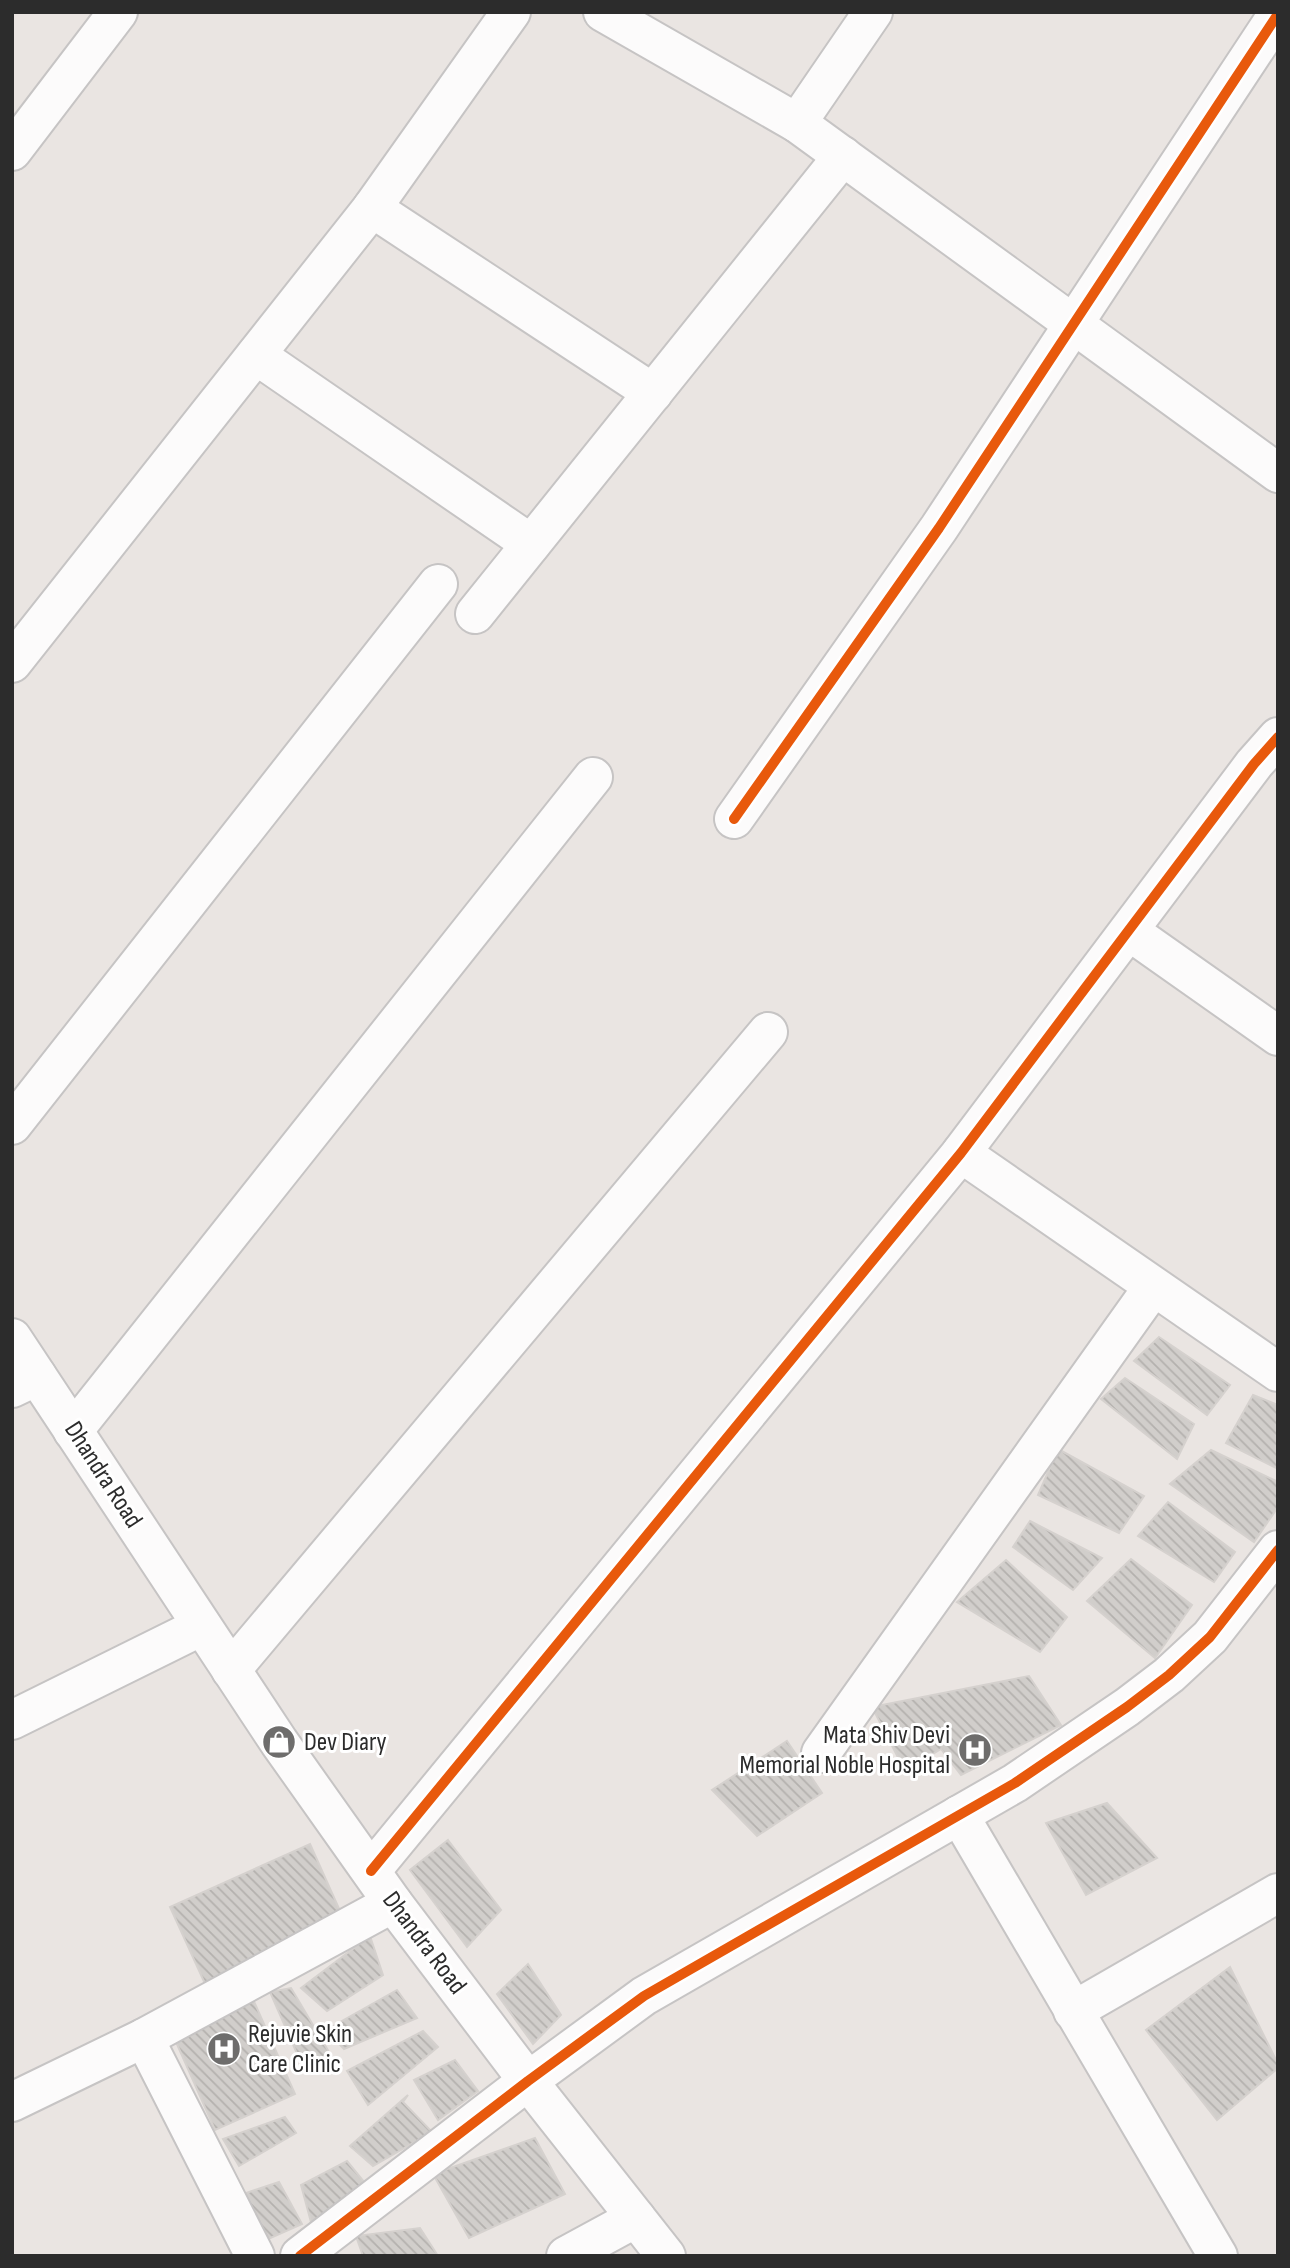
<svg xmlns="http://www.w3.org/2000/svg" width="1290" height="2268" font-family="'Sofia Sans Condensed',sans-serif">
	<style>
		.building { fill: url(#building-back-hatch); stroke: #d5d1ce; stroke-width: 2 }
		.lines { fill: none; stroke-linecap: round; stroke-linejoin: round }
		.street-casing { stroke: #c6c4c4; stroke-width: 42 }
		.secondary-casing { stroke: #c6c4c4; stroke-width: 42 }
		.street { stroke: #fcfbfb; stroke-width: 38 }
		.secondary { stroke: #fcfbfb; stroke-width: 38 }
		.cycleway-casing { stroke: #fff; stroke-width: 15 }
		.cycleway { stroke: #e8590c; stroke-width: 10 }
		.labels { text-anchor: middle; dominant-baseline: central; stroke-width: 6; stroke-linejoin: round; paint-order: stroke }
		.street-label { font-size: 26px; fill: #2c2c2c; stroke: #fff }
		.poi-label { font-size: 26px; fill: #2c2c2c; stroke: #fff; text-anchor: start }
	</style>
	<defs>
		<pattern id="building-back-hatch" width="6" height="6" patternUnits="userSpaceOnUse" patternTransform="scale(1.75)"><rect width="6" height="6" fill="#d1cecb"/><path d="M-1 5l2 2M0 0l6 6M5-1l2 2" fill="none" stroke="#b4b1ae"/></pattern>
	</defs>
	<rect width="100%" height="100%" fill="#eae5e2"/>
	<!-- building -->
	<g class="building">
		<polygon points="1159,1337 1230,1385 1207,1415 1134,1361"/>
		<polygon points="1125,1378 1194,1424 1177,1459 1101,1399"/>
		<polygon points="1253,1395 1278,1405 1278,1469 1226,1443"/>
		<polygon points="1058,1449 1144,1496 1119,1533 1038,1495"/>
		<polygon points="1211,1450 1278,1482 1278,1507 1254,1542 1170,1484"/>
		<polygon points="1168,1502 1235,1552 1214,1582 1138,1536"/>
		<polygon points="1030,1521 1102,1558 1073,1590 1013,1547"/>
		<polygon points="1131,1559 1192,1605 1155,1658 1087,1601"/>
		<polygon points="1006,1560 1067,1617 1040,1652 957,1602"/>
		<polygon points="1029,1676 1061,1725 961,1775 941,1749 905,1771 872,1707"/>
		<polygon points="787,1741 822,1793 757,1836 712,1790"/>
		<polygon points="1107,1803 1157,1858 1086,1895 1046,1823"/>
		<polygon points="448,1840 501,1910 467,1947 410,1870"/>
		<polygon points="310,1844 345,1922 206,1986 170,1907"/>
		<polygon points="370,1936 383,1975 327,2011 301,1988"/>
		<polygon points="528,1964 561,2015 533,2044 497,1994"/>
		<polygon points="1230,1967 1278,2064 1278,2068 1217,2120 1146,2030"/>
		<polygon points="291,1988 329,2052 305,2072 270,1992"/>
		<polygon points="397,1990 417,2018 344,2049 326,2030"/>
		<polygon points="252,1997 295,2094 215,2130 172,2033"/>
		<polygon points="423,2031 438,2047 368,2105 347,2071"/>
		<polygon points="455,2060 478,2091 438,2120 414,2080"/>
		<polygon points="408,2095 403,2102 432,2132 373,2166 350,2146"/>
		<polygon points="285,2117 296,2133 239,2166 223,2139"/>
		<polygon points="535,2138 565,2194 469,2238 433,2174"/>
		<polygon points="347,2161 369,2188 312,2226 301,2185"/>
		<polygon points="279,2182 302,2224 266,2240 243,2194"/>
		<polygon points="420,2228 438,2256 363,2256 356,2236"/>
	</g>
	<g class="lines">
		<!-- street casing -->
		<g class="street-casing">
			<g id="street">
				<polyline points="603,12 797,123"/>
				<polyline points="873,12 797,123 1278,473"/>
				<polyline points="12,151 118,12"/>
				<polyline points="372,208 653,393"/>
				<polyline points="256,355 531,544"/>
				<polyline points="475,614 843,156"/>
				<polyline points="12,663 372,208 511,12"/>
				<polyline points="734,819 939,528 1278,14"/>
				<polyline points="1129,931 1278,1036"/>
				<polyline points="12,1125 438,584"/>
				<polyline points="961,1153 1278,1372"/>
				<polyline points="12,1388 37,1376"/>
				<polyline points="73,1431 593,777"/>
				<polyline points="231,1670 768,1032"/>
				<polyline points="12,1720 202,1626"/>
				<polyline points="821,1753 1153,1287"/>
				<polyline points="959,1815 1218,2256"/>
				<polyline points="371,1871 961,1153 1254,764 1278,737"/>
				<polyline points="1073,2011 1278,1893"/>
				<polyline points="144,2038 255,2256"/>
				<polyline points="12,2102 144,2038 393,1903"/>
				<polyline points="300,2256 528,2081 644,1996 1015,1783 1127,1707 1169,1675 1210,1637 1278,1550"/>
				<polyline points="566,2256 636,2218"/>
			</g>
		</g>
		<!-- secondary casing -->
		<g class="secondary-casing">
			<polyline id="secondary" points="12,1338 279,1742 393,1903 528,2081 666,2256"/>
		</g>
		<!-- street -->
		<use href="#street" class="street"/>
		<!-- secondary -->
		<use href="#secondary" class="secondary"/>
		<!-- cycleway casing -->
		<g class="cycleway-casing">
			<g id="cycleway">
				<polyline points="734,819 939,528 1278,14"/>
				<polyline points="371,1871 961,1153 1254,764 1278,737"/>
				<polyline points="300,2256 528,2081 644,1996 1015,1783 1127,1707 1169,1675 1210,1637 1278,1550"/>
			</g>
		</g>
		<!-- cycleway -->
		<use href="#cycleway" class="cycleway"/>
	</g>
	<!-- icons -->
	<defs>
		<g id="shop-disc" transform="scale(1.75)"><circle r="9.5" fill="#6e6d6c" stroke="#fff"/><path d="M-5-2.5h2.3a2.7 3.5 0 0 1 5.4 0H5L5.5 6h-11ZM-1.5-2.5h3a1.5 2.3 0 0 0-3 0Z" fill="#fff"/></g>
		<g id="hospital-disc" transform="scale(1.75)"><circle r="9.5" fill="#6e6d6c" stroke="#fff"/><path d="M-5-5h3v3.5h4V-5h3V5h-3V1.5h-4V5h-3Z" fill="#fff"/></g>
	</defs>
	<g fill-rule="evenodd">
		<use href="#shop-disc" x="279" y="1742"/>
		<use href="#hospital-disc" x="975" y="1750"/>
		<use href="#hospital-disc" x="224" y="2049"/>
	</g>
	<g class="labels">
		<!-- street labels -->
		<g class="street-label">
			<text transform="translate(103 1475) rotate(57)">Dhandra Road</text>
			<text transform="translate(424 1943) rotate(53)">Dhandra Road</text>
		</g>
		<!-- poi labels -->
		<g class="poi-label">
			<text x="950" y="1735" text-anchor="end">Mata Shiv Devi<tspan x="950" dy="30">Memorial Noble Hospital</tspan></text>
			<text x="304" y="1742">Dev Diary</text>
			<text x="248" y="2034">Rejuvie Skin<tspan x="248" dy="30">Care Clinic</tspan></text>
		</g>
	</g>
	<!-- border -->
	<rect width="1290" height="2268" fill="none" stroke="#2c2c2c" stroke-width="28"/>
</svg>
